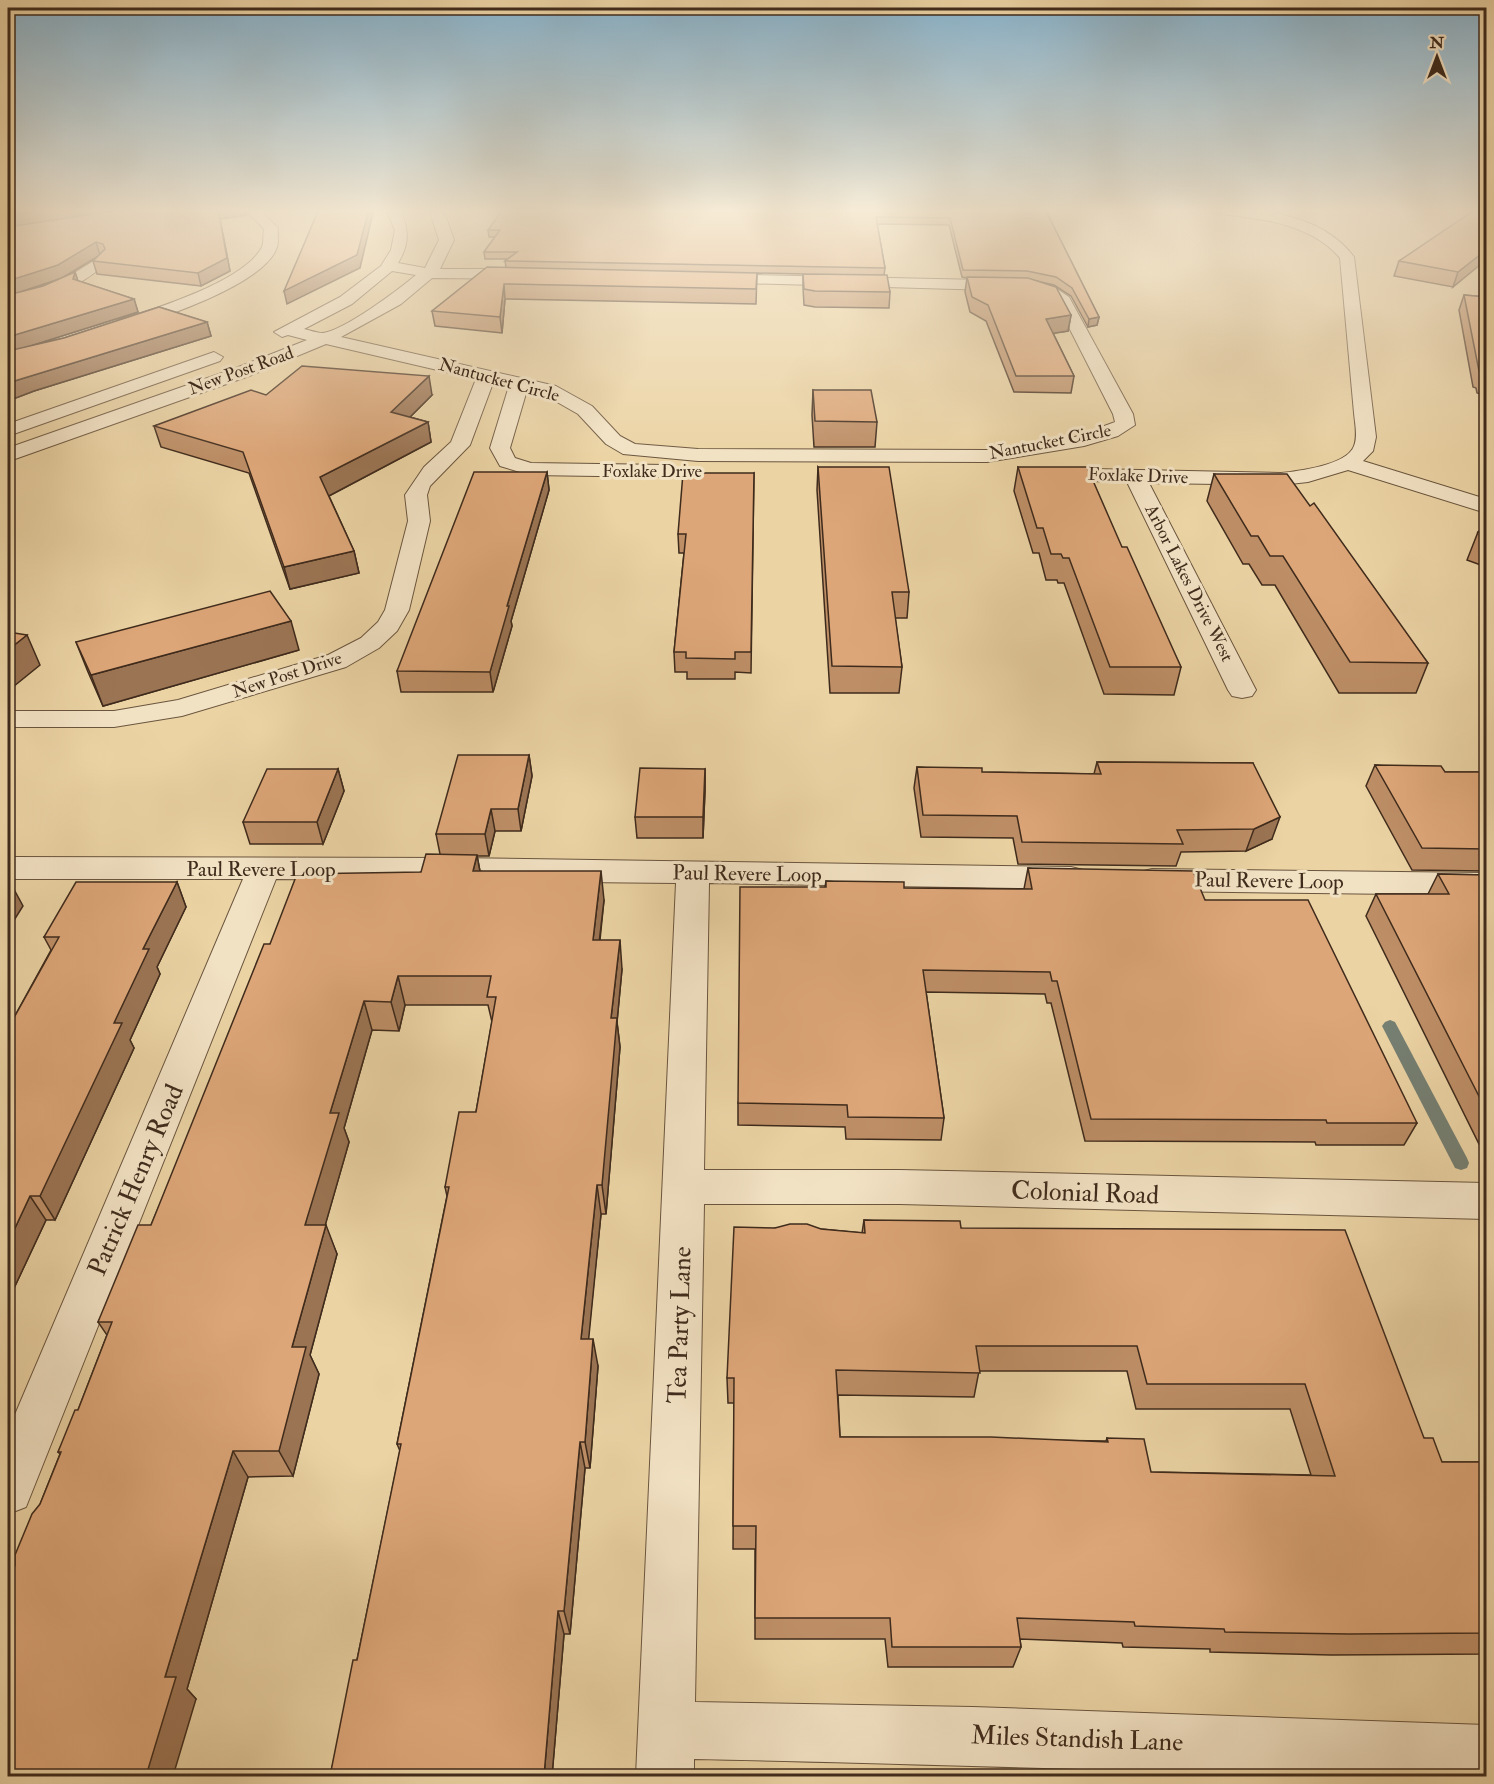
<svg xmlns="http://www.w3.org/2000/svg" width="1494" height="1784" font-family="'IM FELL Double Pica',serif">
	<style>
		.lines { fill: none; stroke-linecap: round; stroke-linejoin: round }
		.stream { fill: #757f72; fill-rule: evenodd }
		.minor-casing { stroke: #6a553e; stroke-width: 2 }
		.minor { fill: #f2e2c4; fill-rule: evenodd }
		.wall { fill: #be8f67; stroke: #3f2b1c; stroke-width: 1.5; fill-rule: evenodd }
		.shaded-wall { fill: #9b7454; stroke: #3f2b1c; stroke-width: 1.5 }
		.building { fill: #dda678; stroke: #3f2b1c; stroke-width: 1.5; fill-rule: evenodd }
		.labels { text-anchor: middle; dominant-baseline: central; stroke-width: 6; stroke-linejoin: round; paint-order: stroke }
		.far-street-label { font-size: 18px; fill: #3f2b1c; stroke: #f2e2c4 }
		.street-label { font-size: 21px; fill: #3f2b1c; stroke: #f2e2c4 }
		.near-street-label { font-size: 26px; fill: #3f2b1c; stroke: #f2e2c4 }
	</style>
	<rect width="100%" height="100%" fill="#ebd3a4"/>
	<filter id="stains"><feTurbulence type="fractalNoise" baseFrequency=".00333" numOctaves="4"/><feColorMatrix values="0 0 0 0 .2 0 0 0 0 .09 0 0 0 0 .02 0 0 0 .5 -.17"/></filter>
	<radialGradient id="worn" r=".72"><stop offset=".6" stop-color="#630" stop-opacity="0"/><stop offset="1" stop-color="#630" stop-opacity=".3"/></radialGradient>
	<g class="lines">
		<!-- stream -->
		<polygon class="stream" points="1390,1020 1395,1022 1467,1158 1469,1163 1467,1168 1461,1170 1455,1168 1382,1026 1385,1022"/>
		<!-- minor casing -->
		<g class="minor-casing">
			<g id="minor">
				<path d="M245,209H259L278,228C277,234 279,242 277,247C266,283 164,317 130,328H118L116,324L118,320C153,310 245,281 262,247C264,243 263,234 264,229Z"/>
				<path d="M386,209H400C409,230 410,243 398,263L425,268L439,240L429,209H443L454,240L440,269H524L532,274L524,279L432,278L401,304L341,337L556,386L592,406L620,436L635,444L698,449L987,450L1075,437L1115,422L1113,414L1055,300L1043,294L1026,291L705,282L702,279L705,276L710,274L1026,281L1054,287L1069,297L1133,414L1135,425L1118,436L1084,446L987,462L698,461L623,454L606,444L578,414L543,394L527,390L510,448L515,458L531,463L666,465L673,467L676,471L673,475L666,477L530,475L500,466L490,448L509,386L493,383L470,445L430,486L427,495L430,521L409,610L397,631L379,648L346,667L182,716L114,727H8V711H114L178,700L328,655L361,638L378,622L385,610L408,521L405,495L424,467L451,442L476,379L326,344L249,376L15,459L8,461V448L236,368L307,340L288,335L282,337L274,332L340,297L381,266L391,250L395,230ZM392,271L416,275C398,290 345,330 323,333C317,333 309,330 304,329L352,304Z"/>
				<path d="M1206,209C1255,206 1323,214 1354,257L1376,437L1373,451L1363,461L1486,499V513L1348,470L1308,482L1281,485L1149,483L1256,690L1252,696L1242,698L1232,696L1228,690L1127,482L1044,480L1037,478L1034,474L1037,470L1044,468L1281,473C1299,471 1347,465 1354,446C1358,436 1355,424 1354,413L1340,258C1310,222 1256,218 1213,213Z"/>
				<path d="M100,257L105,258L107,261L105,264C78,289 44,300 8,307V297L63,280Z"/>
				<polygon points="214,352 223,357 220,361 8,436 8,424"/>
				<path d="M8,857L454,858L1071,867L1083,870L1087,878L1083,886L1071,889L709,883L704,1170H900L1486,1183V1219L900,1204H704L695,1702L973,1707L1486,1725V1776C1222,1776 959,1764 694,1759V1776H636L676,883L276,879L26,1507L8,1514V1431L243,879H8Z"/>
				<polygon points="1152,869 1486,873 1486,895 1152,891 1140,888 1136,880 1140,872"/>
			</g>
		</g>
		<!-- minor -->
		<use href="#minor" class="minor"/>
	</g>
	<!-- wall -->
	<g class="wall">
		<path d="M8,209H245L247,215L220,219L230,271L201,286L97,274L93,261L97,257L64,277L75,272L78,281L134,299L138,312L27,347L64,338L159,307L207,322L211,336L34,391L8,401ZM58,279L43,286L29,289Z"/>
		<polygon points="1045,209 1099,317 1097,325 1088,327 1071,296 1054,285 1037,281 1071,315 1068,331 1053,333 1074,376 1071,393 1014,392 986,321 970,312 965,292 967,278 962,277 949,225 877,224 885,268 884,275 890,292 889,308 815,307 804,305 803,288 803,274 757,273 756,304 505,299 502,333 435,326 432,311 506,267 505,261 507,259 485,259 484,252 495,237 489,237 488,230"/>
		<polygon points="1486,209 1453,287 1394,276 1399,261"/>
		<polygon points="1464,295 1486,297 1486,424 1481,394 1477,393 1476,388 1473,387 1459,310"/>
		<polygon points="813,390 877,422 875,447 814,447 812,415"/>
		<polygon points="266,395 432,395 410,417 428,422 431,442 329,496 354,551 359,573 290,589 249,473 161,447 154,426"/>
		<polygon points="818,467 909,592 907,618 895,618 902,667 899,693 830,693 817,490"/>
		<polygon points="1018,467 1122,547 1181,667 1174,695 1104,694 1064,583 1058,583 1057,580 1046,580 1039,553 1033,553 1014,491"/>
		<polygon points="547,472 549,490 511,621 512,626 493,692 401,692 397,671"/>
		<polygon points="754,473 751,673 735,672 735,679 687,679 687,672 675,672 674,652 684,553 679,553 678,534"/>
		<polygon points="1214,474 1310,506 1428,663 1416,693 1339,693 1275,585 1262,585 1249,564 1243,564 1207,501"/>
		<polygon points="1486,526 1486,567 1467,560 1478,532"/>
		<polygon points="76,642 299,650 103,706 88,672"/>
		<polygon points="529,755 532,776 521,831 495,831 489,856 477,856 480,871 604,900 600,940 622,969 617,1022 620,1047 606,1214 601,1214 588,1339 598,1366 590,1468 585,1468 570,1634 564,1634 552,1776 330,1776 357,1660 400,1451 397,1444 447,1196 445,1187 476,1112 492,1022 488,1005 405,1005 399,1031 372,1030 344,1128 349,1142 325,1225 337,1254 310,1355 319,1374 293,1476 248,1477 187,1689 196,1699 8,1776 8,1585 60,1454 58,1452 78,1410 107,1335 98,1322 151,1225 270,944 421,872 440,854 436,834"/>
		<polygon points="1097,762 1253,763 1272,839 1246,851 1181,852 1176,866 1018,864 1013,838 921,837 914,788 917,767 982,772 1094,774"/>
		<polygon points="1375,765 1445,772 1486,772 1486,871 1412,870 1366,786"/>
		<polygon points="338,769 344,791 323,844 250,844 243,822"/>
		<polygon points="705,769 705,790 703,838 637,838 635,817"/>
		<polygon points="1028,868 1205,900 1417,1123 1404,1145 1316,1145 1315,1142 1085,1141 1051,1003 1047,1003 1045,994 926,992 944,1118 941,1140 846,1139 845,1127 738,1125 738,1103 825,887 826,881 904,888 1024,889"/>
		<polygon points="1438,874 1486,875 1486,1145 1479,1144 1366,916 1376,894 1428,894"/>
		<polygon points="177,882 186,907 157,967 160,974 130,1040 134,1048 55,1220 46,1220 8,1301 11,1023 51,950 44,937"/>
		<path d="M864,1220L961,1228L1424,1438L1442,1462H1486V1654L1331,1655L1210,1652V1649L1123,1647L1122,1643L1020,1639L1021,1647L1013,1667H888L885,1639H755V1549H733L734,1403H728L727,1378L775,1228L821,1229L862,1233ZM979,1371H1127L1136,1409H1290L1311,1475L1151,1472L1107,1438L1106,1441L840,1437L838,1395L974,1397Z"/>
	</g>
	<!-- shaded-wall -->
	<g class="shaded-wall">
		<polygon points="48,209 127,209 8,229 8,215"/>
		<polygon points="218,209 245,209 247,215 220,219 230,271 201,286 198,273"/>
		<polygon points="263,209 288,209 264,212"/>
		<polygon points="369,209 374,209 360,268 287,304 284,291"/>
		<polygon points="96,242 100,255 62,278 8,296 8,281"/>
		<polygon points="1486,250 1486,260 1453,287 1458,272"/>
		<polygon points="75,272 79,285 73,279"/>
		<polygon points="504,284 505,299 502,333 500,317"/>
		<polygon points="134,299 138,312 8,353 8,337"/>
		<polygon points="1071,315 1068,331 1043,335 1046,319"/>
		<polygon points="1099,317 1097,325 1088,327 1089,319"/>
		<polygon points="207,322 211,336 34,391 8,401 8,383"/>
		<polygon points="429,376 432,395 395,432 391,412"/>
		<polygon points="428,422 431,442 325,498 320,477"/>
		<polygon points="547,472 549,490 511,621 512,626 493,692 490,672 507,606"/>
		<polygon points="354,551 359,573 290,589 284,567"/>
		<polygon points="291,621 299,650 103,706 91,675"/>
		<polygon points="27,635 40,665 8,691 8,650"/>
		<polygon points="529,755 532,776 521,831 518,809"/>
		<polygon points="338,769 344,791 323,844 317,822"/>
		<polygon points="705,769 705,790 703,838 703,817"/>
		<polygon points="491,809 495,831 489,856 485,834"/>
		<polygon points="1280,817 1272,839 1246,851 1254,829"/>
		<polygon points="477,855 482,883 473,871"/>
		<polygon points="601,871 604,900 596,969 593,940"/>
		<polygon points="10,882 23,906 8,930 8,886"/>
		<polygon points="177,882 186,907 157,967 160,974 130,1040 134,1048 55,1220 40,1196 114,1023 143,949"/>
		<polygon points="620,940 622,969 617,1022 620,1047 606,1214 602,1185 611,1018"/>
		<polygon points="398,976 405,1005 399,1031 391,1002"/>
		<polygon points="364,1001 372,1030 344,1128 349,1142 317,1254 305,1225 330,1113"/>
		<polygon points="597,1185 601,1214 586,1366 581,1339"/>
		<polygon points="30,1196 46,1220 8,1301 8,1243"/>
		<polygon points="326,1225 337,1254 310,1355 319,1374 293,1476 279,1451 292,1347"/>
		<polygon points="593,1339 598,1366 590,1468 585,1442"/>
		<polygon points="580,1442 585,1468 570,1634 564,1611"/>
		<polygon points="233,1451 248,1477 187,1689 196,1699 173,1776 146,1776 165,1677"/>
		<polygon points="558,1611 564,1634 552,1776 544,1776"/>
	</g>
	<!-- building -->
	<g class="building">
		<polygon points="8,209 48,209 8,215"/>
		<polygon points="125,209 218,209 227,258 198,273 93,261 105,249 103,244 96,242 58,265 8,281 8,227"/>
		<polygon points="319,209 369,209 357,255 284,291"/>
		<polygon points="503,209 1045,209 1099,317 1089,319 1072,288 1056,277 1027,271 963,270 950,218 876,217 885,268 505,261 517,252 484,252 500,230 488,230"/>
		<polygon points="1476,209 1486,209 1486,250 1458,272 1399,261"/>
		<polygon points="487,267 757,273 756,289 504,284 500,317 432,311"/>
		<polygon points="75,272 73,279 134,299 8,337 8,295 43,286"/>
		<polygon points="803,274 887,275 890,292 815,291 804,289"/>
		<polygon points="967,277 1028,278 1056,287 1071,315 1046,319 1074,376 1016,376 988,305 972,297"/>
		<polygon points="1464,295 1486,297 1486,377 1483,376 1482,371 1479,371"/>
		<polygon points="159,307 207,322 8,383 8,351 64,338"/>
		<polygon points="302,366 429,376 391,412 428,422 320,477 354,551 284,567 243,452 154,426 251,390 266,395"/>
		<polygon points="813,390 871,390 877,422 815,421"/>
		<polygon points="818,467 889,467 909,592 892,592 902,667 832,666"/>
		<polygon points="1018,467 1087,467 1122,547 1127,547 1181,667 1110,667 1069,558 1063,558 1061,554 1051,554 1043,528 1037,528"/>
		<polygon points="474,472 547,472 507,606 509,606 490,672 397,671"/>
		<polygon points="683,473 754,473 751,652 735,652 735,659 686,658 686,652 674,652 686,534 678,534"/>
		<polygon points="1214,474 1287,474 1310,506 1314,503 1428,663 1350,662 1283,556 1270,556 1258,536 1251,536"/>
		<polygon points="1486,526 1486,535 1478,532"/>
		<polygon points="270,591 291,621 91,675 76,642"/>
		<polygon points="8,632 27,635 8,650"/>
		<polygon points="458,755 529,755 518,809 491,809 485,834 436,834"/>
		<polygon points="1097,762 1253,763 1280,817 1254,829 1177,830 1183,844 1022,842 1017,816 923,815 917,767 982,768 982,772 1101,774"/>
		<polygon points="1375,765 1441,766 1445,772 1486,772 1486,849 1422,848"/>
		<polygon points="640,768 705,769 703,817 635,817"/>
		<polygon points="267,769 338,769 317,822 243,822"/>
		<polygon points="426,854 477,855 473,871 601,871 593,940 620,940 611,1018 617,1018 602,1185 597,1185 581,1339 593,1339 585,1442 580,1442 564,1611 558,1611 544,1776 330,1776 353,1660 357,1660 401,1444 397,1444 449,1187 445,1187 459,1112 476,1112 496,997 487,997 491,976 398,976 391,1002 364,1001 330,1113 339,1113 305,1225 326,1225 292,1347 306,1347 279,1451 233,1451 165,1677 176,1677 146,1776 8,1776 8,1632 13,1619 8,1619 8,1585 15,1565 15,1555 32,1514 40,1504 61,1452 58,1452 75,1410 78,1410 112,1322 98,1322 138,1225 151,1225 264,944 270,944 297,874 421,872"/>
		<polygon points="1028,868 1193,871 1205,900 1308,900 1417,1123 1327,1123 1326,1120 1091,1119 1057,981 1052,981 1050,972 923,970 944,1118 848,1117 847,1105 738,1103 740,887 826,887 826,881 904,882 904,888 1032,889"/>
		<polygon points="1438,874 1486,875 1486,1110 1376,894 1449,894"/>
		<polygon points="76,882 177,882 143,949 149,949 114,1023 122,1023 40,1196 30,1196 8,1243 8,1023 11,1023 59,937 44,937"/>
		<path d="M864,1220L960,1221L961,1228L1345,1230L1424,1438H1433L1442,1462H1486V1633L1349,1634L1225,1632L1224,1629L1135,1626L1134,1622L1017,1618L1021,1647H892L890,1618H755L756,1526H733L734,1378H727L734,1227L775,1228L790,1224H807L821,1229L865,1233ZM976,1346H1137L1147,1384H1305L1335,1476L1151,1472L1144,1439L1107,1438L1108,1442L991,1437H840L836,1370L980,1373Z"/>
	</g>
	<!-- sky -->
	<linearGradient id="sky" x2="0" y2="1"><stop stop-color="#88b5d0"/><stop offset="0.46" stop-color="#f6ebd6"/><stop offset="1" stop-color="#f6ebd6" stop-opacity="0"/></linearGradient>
	<rect width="1494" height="458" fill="url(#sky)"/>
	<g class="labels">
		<!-- far-street labels -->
		<g class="far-street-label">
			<text transform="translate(241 371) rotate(-20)">New Post Road</text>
			<text transform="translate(499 380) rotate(15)">Nantucket Circle</text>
			<text transform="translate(1050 442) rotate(-11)">Nantucket Circle</text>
			<text x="652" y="471">Foxlake Drive</text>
			<text transform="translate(1138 476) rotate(2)">Foxlake Drive</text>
			<text transform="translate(1189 583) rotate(63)">Arbor Lakes Drive West</text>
			<text transform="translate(287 675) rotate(-18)">New Post Drive</text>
		</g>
		<!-- street labels -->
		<g class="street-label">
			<text x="261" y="869">Paul Revere Loop</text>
			<text transform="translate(747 874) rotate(1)">Paul Revere Loop</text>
			<text transform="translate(1269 881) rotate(1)">Paul Revere Loop</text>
		</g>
		<!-- near-street labels -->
		<g class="near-street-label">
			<text transform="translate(136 1180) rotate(-67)">Patrick Henry Road</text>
			<text transform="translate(1085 1193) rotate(2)">Colonial Road</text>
			<text transform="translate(680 1325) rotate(-88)">Tea Party Lane</text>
			<text transform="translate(1077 1739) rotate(2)">Miles Standish Lane</text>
		</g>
	</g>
	<!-- margin -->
	<rect width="1494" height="1784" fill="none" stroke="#ebd3a4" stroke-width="30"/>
	<rect x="9" y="9" width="1476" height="1766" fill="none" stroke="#3f2b1c" stroke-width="3"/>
	<rect x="15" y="15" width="1464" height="1754" fill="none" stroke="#3f2b1c" stroke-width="1.5"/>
	<!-- north arrow -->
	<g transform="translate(1437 57)" stroke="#f2e2c4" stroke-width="4.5" paint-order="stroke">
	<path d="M0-4.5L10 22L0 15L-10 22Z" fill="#3f2b1c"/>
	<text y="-9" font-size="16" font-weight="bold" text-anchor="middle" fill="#3f2b1c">N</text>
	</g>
	<rect width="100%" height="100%" filter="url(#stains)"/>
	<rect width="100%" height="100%" fill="url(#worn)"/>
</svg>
